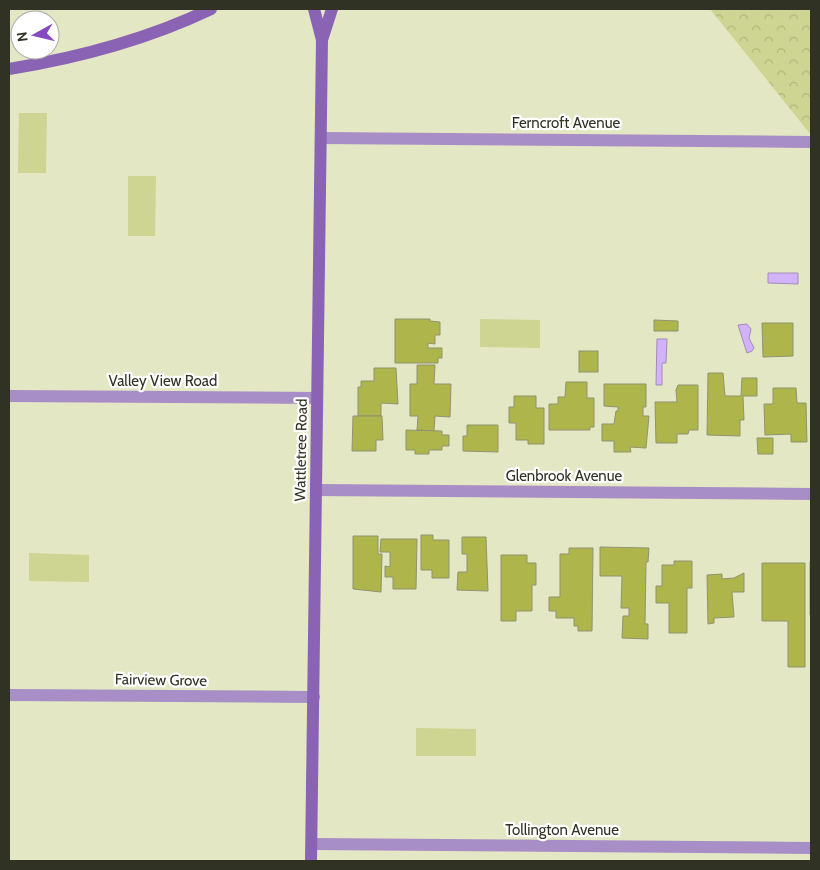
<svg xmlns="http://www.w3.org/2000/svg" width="820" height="870" font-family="Cabin,sans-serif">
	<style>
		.grass { fill: #ced491 }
		.park { fill: url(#park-crowns) }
		.water { fill: #d2b2f9; stroke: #a18cb9 }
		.building { fill: #aeb54a; stroke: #909371 }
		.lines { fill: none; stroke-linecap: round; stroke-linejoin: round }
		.minor { stroke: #a78ec6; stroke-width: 12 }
		.secondary { stroke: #8a63b5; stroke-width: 12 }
		.labels { text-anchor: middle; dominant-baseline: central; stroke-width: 4.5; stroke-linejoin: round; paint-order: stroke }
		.street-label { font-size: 15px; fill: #303223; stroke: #fff }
	</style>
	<defs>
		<pattern id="park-crowns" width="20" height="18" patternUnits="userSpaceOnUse" patternTransform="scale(1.25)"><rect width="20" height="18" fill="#ced491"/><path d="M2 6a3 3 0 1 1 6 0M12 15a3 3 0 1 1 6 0" fill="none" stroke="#b1b67d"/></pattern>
	</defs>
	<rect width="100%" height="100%" fill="#e3e7c3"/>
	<!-- grass -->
	<g class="grass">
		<polygon points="19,113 47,113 46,173 18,173"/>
		<polygon points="128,176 156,176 155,236 128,236"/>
		<polygon points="480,319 540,320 540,348 480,347"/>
		<polygon points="29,553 89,555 89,582 29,581"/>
		<polygon points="416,728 476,729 476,756 416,756"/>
	</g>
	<!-- park -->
	<polygon class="park" points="710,9 811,9 811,135"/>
	<!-- water -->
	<g class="water">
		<polygon points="768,273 798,273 798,284 768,283"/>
		<polygon points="747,324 751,329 749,338 754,348 752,351 747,353 738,325"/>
		<polygon points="657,339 667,339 666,363 662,363 662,385 656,385"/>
	</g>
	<!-- building -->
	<g class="building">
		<polygon points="395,319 430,319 430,321 440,322 440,335 435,335 435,344 428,343 428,348 442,348 442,358 438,358 438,363 395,363"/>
		<polygon points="654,320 678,321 678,331 654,331"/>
		<polygon points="762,323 793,323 793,356 763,357"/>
		<rect x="579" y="351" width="19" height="21"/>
		<polygon points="417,365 435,365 434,384 451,384 450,417 435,416 434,431 417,430 418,416 410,416 410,384 417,384"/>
		<polygon points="374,368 396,368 398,404 381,403 381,416 358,416 358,387 361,387 361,381 374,381"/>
		<polygon points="708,373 723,373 725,396 741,396 742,378 757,378 757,396 743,396 744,420 740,420 740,436 707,435"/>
		<polygon points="566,382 587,382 587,398 594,398 594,427 590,427 590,430 549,430 549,404 558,404 558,397 565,397"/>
		<polygon points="604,384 646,384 646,407 643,407 643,416 649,416 646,448 630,447 631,452 614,452 614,441 602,441 602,424 614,424 616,411 618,411 618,407 604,406"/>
		<polygon points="678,385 698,385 698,430 689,430 688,434 677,434 677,443 656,443 655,402 677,402 676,390"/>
		<polygon points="773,388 796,388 797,403 806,403 807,442 791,442 791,434 765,435 764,404 773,404"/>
		<polygon points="514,396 536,396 536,408 544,408 544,444 528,444 528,440 516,440 516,423 509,423 509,407 514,407"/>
		<polygon points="353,416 382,416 383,440 376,440 376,451 352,451"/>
		<polygon points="467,425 498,425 498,452 463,451 463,436 467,436"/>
		<polygon points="406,430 442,431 442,435 449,435 449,446 442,446 442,450 429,450 429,454 415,454 415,450 406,450"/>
		<polygon points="757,438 773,438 773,454 758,454"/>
		<polygon points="421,535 433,535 433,540 449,540 449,578 432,578 432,570 421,570"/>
		<polygon points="353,536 378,536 378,554 382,554 381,592 353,589"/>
		<polygon points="462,537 486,537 488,591 457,590 458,572 467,572 467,554 462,554"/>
		<polygon points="381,539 417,539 416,589 393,589 393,577 385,577 385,566 390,567 390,552 380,552"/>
		<polygon points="600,547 649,548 648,562 646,562 645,624 648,624 648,639 622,638 623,616 629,616 629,608 621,608 622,576 600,576"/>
		<polygon points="569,548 593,548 592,631 578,631 578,626 574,626 574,618 556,618 556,611 549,611 549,597 560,597 560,554 569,554"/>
		<polygon points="501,555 527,555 527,563 536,563 536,585 532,585 532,611 516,611 516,621 501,621"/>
		<polygon points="674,561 692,561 692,588 687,588 687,633 669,633 669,603 656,603 656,586 662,586 662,565 674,565"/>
		<rect x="810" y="562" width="1" height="53"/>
		<polygon points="762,563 805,563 805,667 788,667 788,621 762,621"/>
		<polygon points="744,573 744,592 732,592 734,617 714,618 714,623 708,624 707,575 722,574 722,579 734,578"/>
	</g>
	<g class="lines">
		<!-- minor -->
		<g class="minor">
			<polyline points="321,138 811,142"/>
			<polyline points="9,396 317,398"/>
			<polyline points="316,490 811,494"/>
			<polyline points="9,695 314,697"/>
			<polyline points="312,844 811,848"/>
		</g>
		<!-- secondary -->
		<g class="secondary">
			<polyline points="322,40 332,9"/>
			<path d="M9,69C77,58 148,39 211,9"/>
			<polyline points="311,861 322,40 314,9"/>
		</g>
	</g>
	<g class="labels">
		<!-- street labels -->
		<g class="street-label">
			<text x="566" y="123">Ferncroft Avenue</text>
			<text x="163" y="381">Valley View Road</text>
			<text transform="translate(301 450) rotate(-89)">Wattletree Road</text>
			<text x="564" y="476">Glenbrook Avenue</text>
			<text transform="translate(161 680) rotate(1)">Fairview Grove</text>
			<text x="562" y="830">Tollington Avenue</text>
		</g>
	</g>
	<!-- border -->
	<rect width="820" height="870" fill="none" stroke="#303223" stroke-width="20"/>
	<!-- north arrow -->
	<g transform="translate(35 35) rotate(262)"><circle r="24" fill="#ffffff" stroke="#acada7"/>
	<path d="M0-4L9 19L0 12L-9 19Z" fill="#864ac0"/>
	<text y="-8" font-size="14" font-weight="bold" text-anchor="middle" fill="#303223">N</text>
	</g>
</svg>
